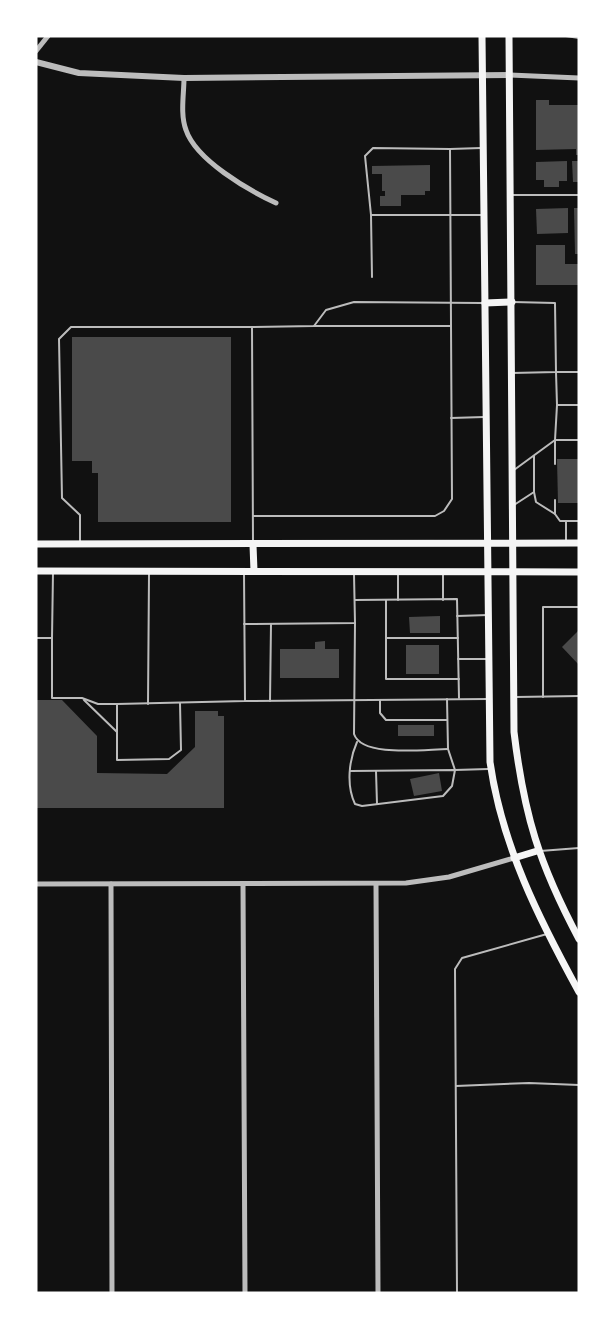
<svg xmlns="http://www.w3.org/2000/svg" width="615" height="1329" font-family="'DejaVu Sans',sans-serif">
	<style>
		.building { fill: #4a4a4a }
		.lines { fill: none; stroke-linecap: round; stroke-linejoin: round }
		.service { stroke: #bcbcbc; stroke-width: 2 }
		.minor { stroke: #bcbcbc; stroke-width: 5 }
		.tertiary { stroke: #bcbcbc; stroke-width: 6 }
		.secondary { stroke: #f5f5f5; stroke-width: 7 }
	</style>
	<rect width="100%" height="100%" fill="#111"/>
	<!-- building -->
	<g class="building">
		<polygon points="536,100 549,100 549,105 579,105 579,155 576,155 576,149 536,150"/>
		<polygon points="567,161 567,181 559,181 559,187 544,187 544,180 536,180 536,162"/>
		<polygon points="572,161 579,161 579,182 573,182"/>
		<polygon points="430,165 430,191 425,191 425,195 401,195 401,206 380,206 380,196 385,196 385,191 382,191 382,174 372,174 372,166"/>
		<polygon points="568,208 568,233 537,234 536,209"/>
		<polygon points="574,208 579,208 579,254 575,254"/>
		<polygon points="536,245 565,245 565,264 579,264 579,285 536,285"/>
		<polygon points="72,337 231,337 231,522 98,522 98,473 92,473 92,461 72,461"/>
		<polygon points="557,459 578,459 579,503 558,503"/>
		<polygon points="440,616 440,633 410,633 409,617"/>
		<polygon points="579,630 579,665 562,647"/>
		<polygon points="325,641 325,649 339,649 339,678 280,678 280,649 315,649 315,642"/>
		<rect x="406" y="645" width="33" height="29"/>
		<polygon points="36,700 62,700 97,736 97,773 167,774 195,747 195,711 218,711 218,716 224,716 224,808 36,808"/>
		<rect x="398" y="725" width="36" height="11"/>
		<polygon points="439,773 442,791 414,796 410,779"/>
	</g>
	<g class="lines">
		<!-- service -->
		<g class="service">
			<polyline points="566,36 579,38"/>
			<polyline points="513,195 579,195"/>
			<polyline points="371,215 481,215"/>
			<polyline points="372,277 371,215 365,156 373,148 450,149"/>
			<polyline points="314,326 451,326"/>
			<polyline points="579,372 556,372 557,405 579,405"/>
			<polyline points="512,373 556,372 555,303 513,302"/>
			<polyline points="557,405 555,440 579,440"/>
			<polyline points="451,418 484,417"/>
			<polyline points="555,440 555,464"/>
			<polyline points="514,470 555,440"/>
			<polyline points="534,492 536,502 555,514 560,521 579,521"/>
			<polyline points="555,500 555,514"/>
			<polyline points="514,505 534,492 534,456"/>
			<polyline points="253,516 435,516 444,511 452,499 450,149 481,148"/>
			<polyline points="566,521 566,542"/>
			<polyline points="80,542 80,515 62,498 59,339 71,327 252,327"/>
			<polyline points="253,542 252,327 314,326 326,310 354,302 482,303"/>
			<polyline points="443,572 443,600"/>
			<polyline points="398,573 398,600"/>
			<polyline points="355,600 457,599 459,698"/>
			<polyline points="386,600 386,679 459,679"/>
			<polyline points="457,616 488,615"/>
			<path d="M355,623L354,734C362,758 426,749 448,749"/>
			<polyline points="244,624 355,623 354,574"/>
			<polyline points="36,638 52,638 53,572"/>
			<polyline points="52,638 52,698 82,698 98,704 117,704 245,701 244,573"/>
			<polyline points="386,638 458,638"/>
			<polyline points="458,659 488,659"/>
			<polyline points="516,697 579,696"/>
			<polyline points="543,697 543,607 579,607"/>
			<polyline points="447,699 448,749 455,770 488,769"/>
			<polyline points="84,700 117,732"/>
			<polyline points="380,700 380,713 386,720 447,720"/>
			<polyline points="245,701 488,699"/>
			<polyline points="270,701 271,624"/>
			<polyline points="117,704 117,760 169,759 181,750 180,703"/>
			<polyline points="148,704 149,574"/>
			<path d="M351,771L455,770L452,786L443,796L362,806L355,804C346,785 349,760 357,742"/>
			<polyline points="376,771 377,804"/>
			<polyline points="540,851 579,848"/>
			<polyline points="456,1086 529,1083 579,1085"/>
			<polyline points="457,1293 455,969 462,958 547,934"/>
		</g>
		<!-- minor -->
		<g class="minor">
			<polyline points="36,51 48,36"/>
			<polyline points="510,75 579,78"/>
			<path d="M184,78C184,94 180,114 186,130C196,160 248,190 276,203"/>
			<polyline points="36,884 406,883 449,877 514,858"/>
			<polyline points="111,884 112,1293"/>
			<polyline points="243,884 245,1293"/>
			<polyline points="376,884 378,1293"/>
		</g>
		<!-- tertiary -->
		<polyline class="tertiary" points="36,62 79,73 184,78 510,75"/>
		<!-- secondary -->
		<g class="secondary">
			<path d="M482,36L490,762C502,846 539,919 579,992"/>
			<path d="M509,36L514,732C524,815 539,864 579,939"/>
			<polyline points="485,303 512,302"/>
			<polyline points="36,544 579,543"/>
			<polyline points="253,545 254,571"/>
			<polyline points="36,571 579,572"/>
			<polyline points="514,858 537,851"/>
		</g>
	</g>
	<!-- border -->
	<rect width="615" height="1329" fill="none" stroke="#ffffff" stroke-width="75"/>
</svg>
